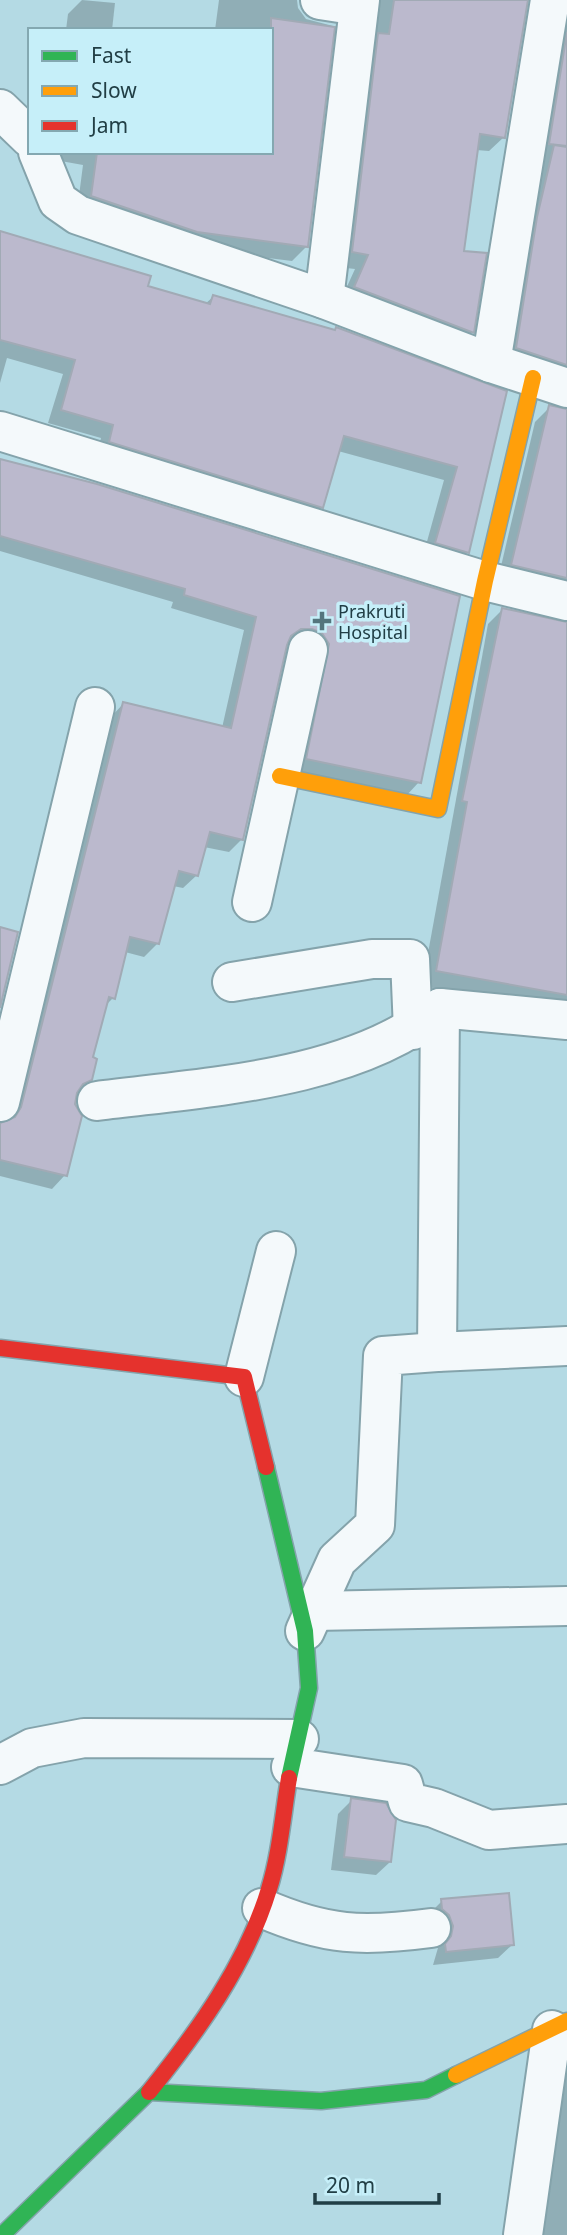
<svg xmlns="http://www.w3.org/2000/svg" width="567" height="2235" font-family="'Noto Sans',sans-serif">
	<style>
		.shadow { fill: #0003 }
		.building { fill: #bbb9cd; stroke: #a1aab5; stroke-width: 2 }
		.lines { fill: none; stroke-linecap: round; stroke-linejoin: round }
		.street-casing { stroke: #84a3ab; stroke-width: 42 }
		.fast-casing { stroke: #84a3ab; stroke-width: 19 }
		.slow-casing { stroke: #84a3ab; stroke-width: 19 }
		.jam-casing { stroke: #84a3ab; stroke-width: 19 }
		.street { stroke: #f4f9fb; stroke-width: 38 }
		.fast { stroke: #30b455; stroke-width: 16 }
		.slow { stroke: #ff9f0a; stroke-width: 16 }
		.jam { stroke: #e5322d; stroke-width: 16 }
		.poi-dot { fill: #54757d; stroke: #c6eff9; stroke-width: 2.5 }
		.labels { text-anchor: middle; dominant-baseline: central; stroke-width: 7; stroke-linejoin: round; paint-order: stroke }
		.poi-label { font-size: 18px; fill: #213e45; stroke: #c6eff9; text-anchor: start }
	</style>
	<rect width="100%" height="100%" fill="#b4dae4"/>
	<!-- shadow -->
	<g class="shadow">
		<polygon points="82,0 115,3 112,30 66,30 68,14"/>
		<polygon points="219,0 297,0 298,8 306,19 333,26 307,246 292,261 181,247 77,211 83,165 44,158 45,152 271,152 271,30 215,30"/>
		<polygon points="361,0 526,0 504,137 489,151 476,150 462,252 472,332 458,347 340,302 355,269 338,267"/>
		<polygon points="567,0 567,387 502,363"/>
		<polygon points="0,233 146,287 205,304 213,297 505,393 468,552 454,566 423,556 444,480 338,451 322,507 308,520 97,455 101,438 48,423 63,374 7,358 0,383"/>
		<polygon points="550,407 567,410 567,599 498,579 535,422"/>
		<polygon points="0,460 458,597 419,782 406,796 294,772 298,641 286,642 242,839 229,852 204,847 197,875 183,888 173,886 158,943 144,957 125,952 113,998 104,1007 91,1059 90,1079 76,1093 65,1175 52,1189 0,1176 0,1125 9,1122 110,718 123,704 222,728 244,630 171,608 173,602 0,551"/>
		<polygon points="502,610 567,623 567,1012 422,986 488,624"/>
		<polygon points="352,1800 390,1862 376,1875 331,1870 338,1814"/>
		<polygon points="442,1901 512,1945 498,1958 433,1965 440,1941 428,1915"/>
		<polygon points="567,2051 567,2235 532,2235"/>
	</g>
	<!-- building -->
	<g class="building">
		<polygon points="394,0 528,0 505,138 480,134 464,251 487,253 474,333 354,287 368,255 352,252 378,33 389,34"/>
		<polygon points="271,18 335,27 308,247 197,232 91,196 97,152 271,152"/>
		<polygon points="567,32 567,146 549,144"/>
		<polygon points="554,145 567,147 567,365 516,348 537,217"/>
		<polygon points="0,231 151,276 148,286 210,304 213,295 335,330 336,327 507,391 469,553 435,543 457,467 344,436 323,508 109,442 113,425 61,410 75,360 0,340"/>
		<polygon points="549,405 567,409 567,578 511,565"/>
		<polygon points="0,459 97,484 460,596 421,783 306,759 329,644 322,633 312,629 301,629 291,636 287,645 243,840 210,832 198,876 179,871 159,944 130,937 115,999 109,997 93,1057 97,1059 92,1080 83,1084 77,1093 75,1104 82,1116 67,1176 0,1160 0,1123 15,1117 21,1107 123,702 231,728 256,617 184,595 185,589 0,536"/>
		<polygon points="502,608 567,622 567,995 436,971 467,802 462,801"/>
		<polygon points="0,927 18,932 0,1008"/>
		<polygon points="351,1798 386,1803 396,1820 391,1862 344,1857"/>
		<polygon points="509,1893 514,1945 446,1952 445,1944 451,1936 453,1926 449,1915 442,1909 441,1899"/>
	</g>
	<g class="lines">
		<!-- street casing -->
		<g class="street-casing">
			<g id="street">
				<polyline points="320,0 359,6"/>
				<polyline points="0,109 30,138"/>
				<polyline points="38,152 58,201 78,215 324,299 491,363 567,388"/>
				<polyline points="324,299 360,0"/>
				<polyline points="491,363 550,0"/>
				<polyline points="0,431 485,581 567,601"/>
				<polyline points="252,902 308,650"/>
				<polyline points="232,982 372,959 410,959 413,1030"/>
				<polyline points="440,1008 437,1352 567,1346"/>
				<path d="M97,1101C206,1087 354,1080 440,1008L567,1020"/>
				<polyline points="0,1102 95,707"/>
				<polyline points="244,1377 276,1251"/>
				<polyline points="314,1611 567,1606"/>
				<polyline points="305,1631 337,1560 375,1525 383,1356 437,1352"/>
				<polyline points="0,1765 32,1748 84,1738 299,1739"/>
				<polyline points="291,1767 403,1784 408,1802 434,1808 489,1830 567,1824"/>
				<path d="M262,1908C326,1936 363,1937 431,1928"/>
				<polyline points="523,2235 552,2030"/>
			</g>
		</g>
		<!-- fast casing -->
		<g class="fast-casing">
			<g id="fast">
				<polyline points="266,1467 305,1631 309,1688 289,1778"/>
				<polyline points="2,2235 149,2092 321,2101 426,2090 456,2075"/>
			</g>
		</g>
		<!-- slow casing -->
		<g class="slow-casing">
			<g id="slow">
				<polyline points="280,776 438,809 485,581 533,378"/>
				<polyline points="456,2075 567,2021"/>
			</g>
		</g>
		<!-- jam casing -->
		<g class="jam-casing">
			<g id="jam">
				<polyline points="0,1348 244,1377 266,1467"/>
				<path d="M149,2092C198,2031 246,1965 269,1889C280,1854 283,1814 289,1778"/>
			</g>
		</g>
		<!-- street -->
		<use href="#street" class="street"/>
		<!-- fast -->
		<use href="#fast" class="fast"/>
		<!-- slow -->
		<use href="#slow" class="slow"/>
		<!-- jam -->
		<use href="#jam" class="jam"/>
	</g>
	<!-- markers -->
	<path class="poi-dot" d="M318.5 610.5h7v7h7v7h-7v7h-7v-7h-7v-7h7z"/>
	<g class="labels">
		<!-- poi labels -->
		<g class="poi-label">
			<text x="338" y="611">Prakruti<tspan x="338" dy="21">Hospital</tspan></text>
		</g>
	</g>
	<!-- legend -->
	<rect x="28" y="28" width="245" height="126" fill="#c6eff9" stroke="#84a8b1" stroke-width="2"/>
	<rect x="42" y="51" width="35" height="10" fill="#30b455" stroke="#84a8b1" stroke-width="2"/>
	<text x="91" y="63" font-size="21" fill="#213e45">Fast</text>
	<rect x="42" y="86" width="35" height="10" fill="#ff9f0a" stroke="#84a8b1" stroke-width="2"/>
	<text x="91" y="98" font-size="21" fill="#213e45">Slow</text>
	<rect x="42" y="121" width="35" height="10" fill="#e5322d" stroke="#84a8b1" stroke-width="2"/>
	<text x="91" y="133" font-size="21" fill="#213e45">Jam</text>
	<!-- scale -->
	<path d="M315 2193v10h124v-10" fill="none" stroke="#213e45" stroke-width="3.5"/>
	<text x="326" y="2193" font-size="21" fill="#213e45" stroke="#c6eff9" stroke-width="5" paint-order="stroke">20 m</text>
</svg>
